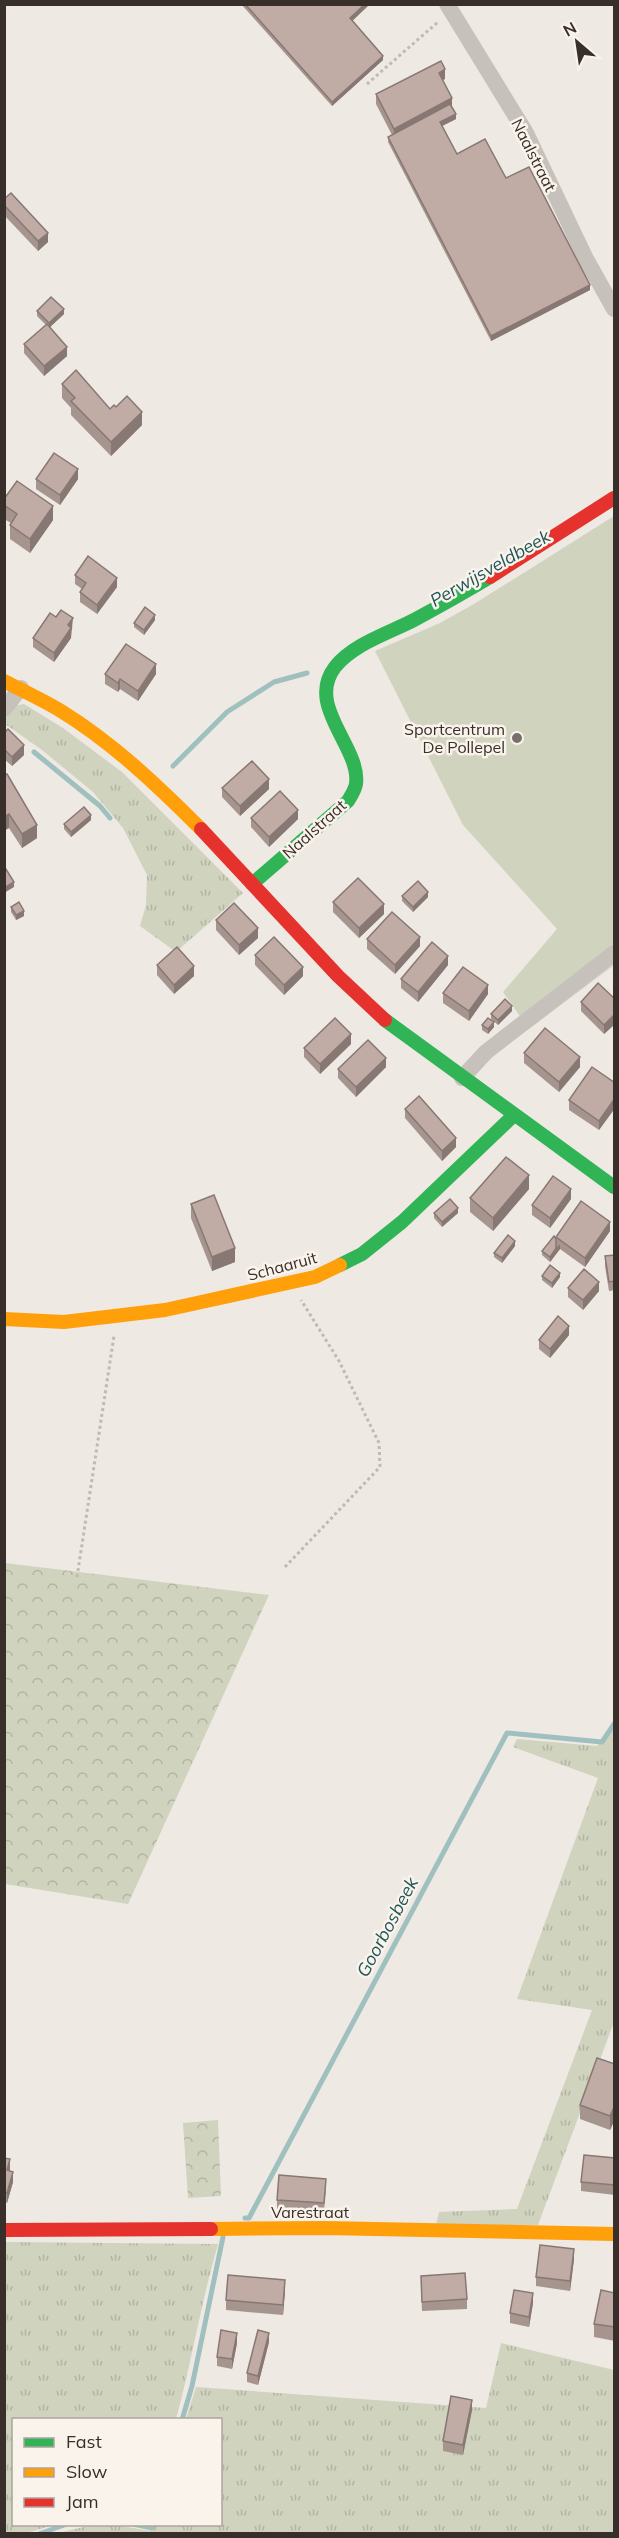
<svg xmlns="http://www.w3.org/2000/svg" width="619" height="2538" font-family="Mulish,sans-serif">
	<style>
		.grass { fill: url(#grass-tufts) }
		.forest { fill: url(#forest-crowns) }
		.pitch { fill: #d0d3be }
		.lines { fill: none; stroke-linecap: round; stroke-linejoin: round }
		.stream { stroke: #a0c0bf; stroke-width: 5 }
		.path { stroke: #c0b9b4; stroke-width: 3; stroke-dasharray: 3 3; stroke-linecap: butt }
		.street { stroke: #c7c1bc; stroke-width: 16 }
		.fast { stroke: #30b455; stroke-width: 14 }
		.slow { stroke: #ff9f0a; stroke-width: 14 }
		.jam { stroke: #e5322d; stroke-width: 14 }
		.wall { fill: #a6948e }
		.shaded-wall { fill: #877874 }
		.building { fill: #c1aca5; stroke: #877874; stroke-width: 1.5 }
		.poi-dot { fill: #786f6b; stroke: #faf3eb; stroke-width: 2 }
		.labels { text-anchor: middle; dominant-baseline: central; stroke-width: 5; stroke-linejoin: round; paint-order: stroke }
		.street-label { font-size: 16px; fill: #382e2a; stroke: #faf3eb }
		.poi-label { font-size: 16px; fill: #382e2a; stroke: #faf3eb; text-anchor: end }
		.water-label { font-size: 18px; font-style: italic; fill: #205759; stroke: #faf3eb }
	</style>
	<defs>
		<pattern id="grass-tufts" width="24" height="20" patternUnits="userSpaceOnUse" patternTransform="scale(1.5)"><rect width="24" height="20" fill="#d0d3be"/><path d="M3 7l-1-3M5 7V3M7 7l1-3M15 17l-1-3M17 17v-4M19 17l1-3" fill="none" stroke="#b3b5a3"/></pattern>
		<pattern id="forest-crowns" width="20" height="18" patternUnits="userSpaceOnUse" patternTransform="scale(1.5)"><rect width="20" height="18" fill="#d0d3be"/><path d="M2 6a3 3 0 1 1 6 0M12 15a3 3 0 1 1 6 0" fill="none" stroke="#b3b5a3"/></pattern>
	</defs>
	<rect width="100%" height="100%" fill="#eee9e3"/>
	<!-- grass -->
	<g class="grass">
		<polygon points="24,704 63,728 122,772 243,893 176,952 140,926 146,905 147,875 123,828 93,792 42,750 5,724 4,720 14,706"/>
		<polygon points="614,1725 614,2022 538,2225 436,2225 439,2212 517,2209 592,2010 517,1999 598,1778 513,1747 517,1739 597,1746"/>
		<path d="M5,2242L218,2244C201,2302 192,2361 176,2419L14,2420V2524L54,2525L26,2533H5Z"/>
		<path d="M501,2343L614,2370V2533L57,2534C96,2522 110,2524 150,2531L156,2525L220,2524V2420L186,2419L196,2387L486,2408Z"/>
	</g>
	<!-- forest -->
	<g class="forest">
		<polygon points="5,1563 269,1595 128,1904 5,1884"/>
		<polygon points="218,2120 221,2196 188,2198 183,2123"/>
	</g>
	<!-- pitch -->
	<polygon class="pitch" points="614,516 614,965 529,1029 503,992 557,929 463,825 375,651 440,623 474,604"/>
	<g class="lines">
		<!-- stream -->
		<g class="stream">
			<polyline points="34,752 100,806 110,818"/>
			<polyline points="173,766 227,712 274,682 307,673"/>
			<polyline points="245,2218 249,2218 507,1733 602,1742 614,1724"/>
			<polyline points="182,2420 192,2386 223,2237"/>
			<polyline points="133,2524 152,2528 154,2524"/>
			<polyline points="39,2534 67,2524"/>
		</g>
		<!-- path -->
		<g class="path">
			<polyline points="367,84 438,22"/>
			<polyline points="285,1567 380,1467 379,1443 339,1361 301,1300"/>
			<polyline points="77,1577 114,1336"/>
		</g>
		<!-- street -->
		<g class="street">
			<polyline points="447,4 526,133 585,257 614,309"/>
			<polyline points="4,709 21,688"/>
			<polyline points="462,1078 486,1052 614,953"/>
		</g>
		<!-- fast -->
		<g class="fast">
			<path d="M252,884L348,801C351,796 355,790 356,784C361,747 305,706 335,667C353,644 389,633 414,620C440,606 465,592 490,577"/>
			<polyline points="385,1020 614,1187"/>
			<polyline points="340,1265 362,1254 402,1222 514,1115"/>
		</g>
		<!-- slow -->
		<g class="slow">
			<path d="M4,681C23,691 43,700 61,711C113,743 158,786 201,829"/>
			<polyline points="4,1319 64,1322 165,1310 315,1277 340,1265"/>
			<polyline points="211,2229 325,2228 614,2234"/>
		</g>
		<!-- jam -->
		<g class="jam">
			<polyline points="490,577 614,498"/>
			<polyline points="201,829 338,976 385,1020"/>
			<polyline points="4,2230 211,2229"/>
		</g>
	</g>
	<!-- wall -->
	<g class="wall">
		<polygon points="241,4 370,4 352,21 383,60 332,106"/>
		<polygon points="445,79 443,80 456,119 442,126 457,154 506,178 590,290 491,341 388,142 388,137 392,135 376,104 376,94"/>
		<polygon points="4,199 48,242 38,251 4,215"/>
		<polygon points="37,311 64,314 50,327 67,356 44,376 24,353 24,344 46,325 37,316"/>
		<polygon points="62,384 110,409 116,407 142,425 111,456 71,415 71,408 62,398"/>
		<polygon points="36,479 78,479 60,505 36,489"/>
		<polygon points="4,499 53,520 30,553 10,539 10,525 11,523 4,519"/>
		<polygon points="615,508 615,528 614,527 614,509"/>
		<polygon points="75,575 117,587 97,614 80,602 80,592 82,589 75,584"/>
		<polygon points="155,620 144,635 134,627 134,623"/>
		<polygon points="73,627 71,629 71,638 54,662 33,647 33,638"/>
		<polygon points="105,674 156,674 138,701 120,689 118,692 105,684"/>
		<polygon points="4,733 24,755 12,766 4,759"/>
		<polygon points="7,774 37,838 22,848 9,828"/>
		<polygon points="222,788 269,789 240,816 222,797"/>
		<polygon points="251,818 298,819 269,847 251,827"/>
		<polygon points="91,820 71,837 64,829 64,824"/>
		<polygon points="402,896 428,897 413,912 402,901"/>
		<polygon points="333,902 384,914 359,938 333,912"/>
		<polygon points="11,907 24,916 16,920 11,912"/>
		<polygon points="216,920 258,938 239,955 216,930"/>
		<polygon points="367,939 420,946 395,974 367,949"/>
		<polygon points="255,955 303,976 284,995 255,965"/>
		<polygon points="157,965 194,976 174,994 157,975"/>
		<polygon points="448,965 418,1002 401,988 401,979"/>
		<polygon points="443,993 488,994 469,1021 443,1003"/>
		<polygon points="615,999 615,1024 604,1034 581,1011 581,1002"/>
		<polygon points="512,1011 498,1025 491,1019 491,1014"/>
		<polygon points="482,1025 494,1027 488,1034 482,1030"/>
		<polygon points="351,1044 320,1074 304,1057 304,1048"/>
		<polygon points="524,1053 580,1067 559,1092 524,1063"/>
		<polygon points="386,1067 356,1097 338,1078 338,1069"/>
		<polygon points="615,1083 615,1108 599,1130 569,1110 569,1100"/>
		<polygon points="405,1109 456,1147 442,1161 405,1118"/>
		<polygon points="529,1189 493,1231 470,1212 470,1198"/>
		<polygon points="571,1199 550,1228 532,1215 532,1205"/>
		<polygon points="191,1204 235,1262 212,1271 191,1218"/>
		<polygon points="434,1213 458,1213 442,1227 434,1218"/>
		<polygon points="610,1231 585,1267 560,1249 550,1262 542,1255 542,1251 556,1239 556,1237"/>
		<polygon points="515,1246 502,1263 494,1257 494,1253"/>
		<polygon points="615,1255 615,1290 609,1291 605,1266 605,1256"/>
		<polygon points="542,1276 560,1277 552,1288 542,1280"/>
		<polygon points="568,1288 599,1291 583,1310 568,1297"/>
		<polygon points="569,1335 550,1358 539,1349 539,1340"/>
		<polygon points="615,2064 615,2119 610,2130 580,2119 580,2105"/>
		<polygon points="4,2158 10,2169 9,2171 13,2182 7,2203 4,2202"/>
		<polygon points="615,2158 615,2195 581,2191 581,2182"/>
		<polygon points="326,2188 324,2212 277,2209 277,2200"/>
		<polygon points="574,2259 570,2291 536,2286 536,2277"/>
		<polygon points="421,2285 467,2299 467,2309 422,2311"/>
		<polygon points="285,2290 283,2315 226,2310 226,2300"/>
		<polygon points="615,2293 615,2341 594,2337 594,2324"/>
		<polygon points="533,2303 529,2327 510,2323 510,2313"/>
		<polygon points="269,2342 258,2385 247,2382 247,2373"/>
		<polygon points="237,2343 232,2369 217,2366 217,2357"/>
		<polygon points="472,2410 463,2455 443,2451 443,2441"/>
	</g>
	<!-- shaded-wall -->
	<g class="shaded-wall">
		<polygon points="365,4 370,4 350,23 350,18"/>
		<polygon points="383,56 383,60 332,106 332,102"/>
		<polygon points="445,69 445,79 439,82 439,73"/>
		<polygon points="452,98 452,108 394,138 394,129"/>
		<polygon points="456,114 456,119 440,127 440,122"/>
		<polygon points="48,233 48,242 38,251 38,241"/>
		<polygon points="590,285 590,290 491,341 491,336"/>
		<polygon points="64,309 64,314 49,328 49,323"/>
		<polygon points="67,347 67,356 44,376 44,366"/>
		<polygon points="142,412 142,425 111,456 111,442"/>
		<polygon points="78,469 78,479 60,505 60,495"/>
		<polygon points="53,506 53,520 30,553 30,539"/>
		<polygon points="117,578 117,587 97,614 97,605"/>
		<polygon points="155,615 155,620 144,635 144,630"/>
		<polygon points="73,618 71,638 54,662 54,653 68,625"/>
		<polygon points="156,664 156,674 138,701 138,691"/>
		<polygon points="120,679 120,689 118,692 118,683"/>
		<polygon points="24,745 24,755 12,766 12,757"/>
		<polygon points="269,779 269,789 240,816 240,806"/>
		<polygon points="298,810 298,819 269,847 269,837"/>
		<polygon points="9,814 9,828 4,831 4,817"/>
		<polygon points="91,815 91,820 71,837 71,832"/>
		<polygon points="37,825 37,838 22,848 22,834"/>
		<polygon points="14,882 14,887 4,893 4,888"/>
		<polygon points="428,892 428,897 413,912 413,907"/>
		<polygon points="384,904 384,914 359,938 359,928"/>
		<polygon points="24,911 24,916 16,920 16,915"/>
		<polygon points="258,928 258,938 239,955 239,945"/>
		<polygon points="420,937 420,946 395,974 395,965"/>
		<polygon points="448,956 448,965 418,1002 418,992"/>
		<polygon points="194,966 194,976 174,994 174,985"/>
		<polygon points="303,967 303,976 284,995 284,985"/>
		<polygon points="488,985 488,994 469,1021 469,1011"/>
		<polygon points="512,1006 512,1011 498,1025 498,1020"/>
		<polygon points="615,1014 615,1024 604,1034 604,1025"/>
		<polygon points="494,1022 494,1027 488,1034 488,1029"/>
		<polygon points="351,1034 351,1044 320,1074 320,1064"/>
		<polygon points="580,1057 580,1067 559,1092 559,1082"/>
		<polygon points="386,1058 386,1067 356,1097 356,1087"/>
		<polygon points="615,1098 615,1108 599,1130 599,1121"/>
		<polygon points="456,1138 456,1147 442,1161 442,1151"/>
		<polygon points="529,1175 529,1189 493,1231 493,1218"/>
		<polygon points="571,1189 571,1199 550,1228 550,1218"/>
		<polygon points="458,1208 458,1213 442,1227 442,1222"/>
		<polygon points="610,1222 610,1231 585,1267 585,1258"/>
		<polygon points="515,1241 515,1246 502,1263 502,1258"/>
		<polygon points="560,1244 560,1249 550,1262 550,1257"/>
		<polygon points="235,1248 235,1262 212,1271 212,1257"/>
		<polygon points="560,1273 560,1277 552,1288 552,1283"/>
		<polygon points="599,1282 599,1291 583,1310 583,1300"/>
		<polygon points="569,1326 569,1335 550,1358 550,1349"/>
		<polygon points="615,2105 615,2119 610,2130 610,2116"/>
		<polygon points="10,2159 10,2169 7,2180 7,2170"/>
		<polygon points="13,2172 13,2182 7,2203 7,2193"/>
		<polygon points="574,2249 574,2259 570,2291 570,2281"/>
		<polygon points="285,2280 285,2290 283,2315 283,2305"/>
		<polygon points="533,2293 533,2303 529,2327 529,2317"/>
		<polygon points="237,2333 237,2343 232,2369 232,2359"/>
		<polygon points="269,2333 269,2342 258,2385 258,2376"/>
		<polygon points="472,2400 472,2410 463,2455 463,2445"/>
	</g>
	<!-- building -->
	<g class="building">
		<polygon points="245,4 365,4 350,18 383,56 332,102"/>
		<polygon points="441,61 445,69 439,73 452,98 394,129 376,94"/>
		<polygon points="450,104 456,114 440,122 457,154 485,139 506,178 529,167 590,285 491,336 388,137"/>
		<polygon points="11,193 48,233 38,241 4,205 4,199"/>
		<polygon points="51,297 64,309 49,323 37,311"/>
		<polygon points="47,324 67,347 44,366 24,344"/>
		<polygon points="76,370 110,409 114,405 116,407 127,396 142,412 111,442 71,401 75,398 62,384"/>
		<polygon points="54,453 78,469 60,495 36,479"/>
		<polygon points="17,481 53,506 30,539 10,525 17,514 4,505 4,499"/>
		<polygon points="88,556 117,578 97,605 80,592 86,583 75,575"/>
		<polygon points="145,607 155,615 144,630 134,623"/>
		<polygon points="61,610 73,618 68,625 71,628 54,653 33,638 50,613 56,617"/>
		<polygon points="126,644 156,664 138,691 120,679 118,683 105,674"/>
		<polygon points="8,729 24,745 12,757 4,749 4,733"/>
		<polygon points="252,761 269,779 240,806 222,788"/>
		<polygon points="7,774 37,825 22,834 9,814 4,817 4,775"/>
		<polygon points="280,791 298,810 269,837 251,818"/>
		<polygon points="84,807 91,815 71,832 64,824"/>
		<polygon points="4,866 14,882 4,888"/>
		<polygon points="358,878 384,904 359,928 333,902"/>
		<polygon points="418,881 428,892 413,907 402,896"/>
		<polygon points="19,902 24,911 16,915 11,907"/>
		<polygon points="234,903 258,928 239,945 216,920"/>
		<polygon points="392,912 420,937 395,965 367,939"/>
		<polygon points="274,937 303,967 284,985 255,955"/>
		<polygon points="432,942 448,956 418,992 401,979"/>
		<polygon points="177,947 194,966 174,985 157,965"/>
		<polygon points="463,967 488,985 469,1011 443,993"/>
		<polygon points="598,983 615,999 615,1014 604,1025 581,1002"/>
		<polygon points="505,999 512,1006 498,1020 491,1014"/>
		<polygon points="335,1018 351,1034 320,1064 304,1048"/>
		<polygon points="488,1018 494,1022 488,1029 482,1025"/>
		<polygon points="545,1028 580,1057 559,1082 524,1053"/>
		<polygon points="368,1040 386,1058 356,1087 338,1069"/>
		<polygon points="592,1067 615,1083 615,1098 599,1121 569,1100"/>
		<polygon points="419,1096 456,1138 442,1151 405,1109"/>
		<polygon points="506,1157 529,1175 493,1218 470,1198"/>
		<polygon points="553,1176 571,1189 550,1218 532,1205"/>
		<polygon points="214,1195 235,1248 212,1257 191,1204"/>
		<polygon points="450,1199 458,1208 442,1222 434,1213"/>
		<polygon points="581,1201 610,1222 585,1258 556,1237"/>
		<polygon points="508,1235 515,1241 502,1258 494,1253"/>
		<polygon points="554,1236 556,1239 556,1247 557,1247 550,1257 542,1251"/>
		<polygon points="615,1255 615,1281 609,1282 605,1256"/>
		<polygon points="550,1265 560,1273 552,1283 542,1276"/>
		<polygon points="584,1269 599,1282 583,1300 568,1288"/>
		<polygon points="558,1316 569,1326 550,1349 539,1340"/>
		<polygon points="597,2058 615,2064 615,2105 610,2116 580,2105"/>
		<polygon points="584,2155 615,2158 615,2185 581,2182"/>
		<polygon points="4,2158 10,2159 7,2170 13,2172 7,2193 4,2192"/>
		<polygon points="279,2175 326,2179 324,2203 277,2200"/>
		<polygon points="540,2245 574,2249 570,2281 536,2277"/>
		<polygon points="465,2273 467,2299 422,2302 421,2276"/>
		<polygon points="228,2275 285,2280 283,2305 226,2300"/>
		<polygon points="514,2290 533,2293 529,2317 510,2313"/>
		<polygon points="601,2290 615,2293 615,2327 594,2324"/>
		<polygon points="221,2330 237,2333 232,2359 217,2357"/>
		<polygon points="258,2330 269,2333 258,2376 247,2373"/>
		<polygon points="451,2396 472,2400 463,2445 443,2441"/>
	</g>
	<!-- markers -->
	<circle class="poi-dot" cx="517" cy="738" r="6"/>
	<g class="labels">
		<!-- street labels -->
		<g class="street-label">
			<text transform="translate(534 155) rotate(63)">Naalstraat</text>
			<text transform="translate(314 829) rotate(-42)">Naalstraat</text>
			<text transform="translate(282 1266) rotate(-15)">Schaaruit</text>
			<text x="310" y="2212">Varestraat</text>
		</g>
		<!-- poi labels -->
		<g class="poi-label">
			<text x="505" y="729">Sportcentrum<tspan x="505" dy="18">De Pollepel</tspan></text>
		</g>
		<!-- water labels -->
		<g class="water-label">
			<text transform="translate(490 568) rotate(-30)">Perwijsveldbeek</text>
			<text transform="translate(387 1927) rotate(-62)">Goorbosbeek</text>
		</g>
	</g>
	<!-- border -->
	<rect width="619" height="2538" fill="none" stroke="#382e2a" stroke-width="12"/>
	<!-- legend -->
	<rect x="12" y="2418" width="210" height="108" fill="#faf3eb" stroke="#aca49e" stroke-width="1.5"/>
	<rect x="24" y="2438" width="30" height="9" fill="#30b455" stroke="#aca49e" stroke-width="1.5"/>
	<text x="66" y="2448" font-size="18" fill="#382e2a">Fast</text>
	<rect x="24" y="2468" width="30" height="9" fill="#ff9f0a" stroke="#aca49e" stroke-width="1.5"/>
	<text x="66" y="2478" font-size="18" fill="#382e2a">Slow</text>
	<rect x="24" y="2498" width="30" height="9" fill="#e5322d" stroke="#aca49e" stroke-width="1.5"/>
	<text x="66" y="2508" font-size="18" fill="#382e2a">Jam</text>
	<!-- north arrow -->
	<g transform="translate(577 42) rotate(331)" stroke="#faf3eb" stroke-width="4.5" paint-order="stroke">
	<path d="M0-4.5L10 22L0 15L-10 22Z" fill="#382e2a"/>
	<text y="-9" font-size="16" font-weight="bold" text-anchor="middle" fill="#382e2a">N</text>
	</g>
</svg>
